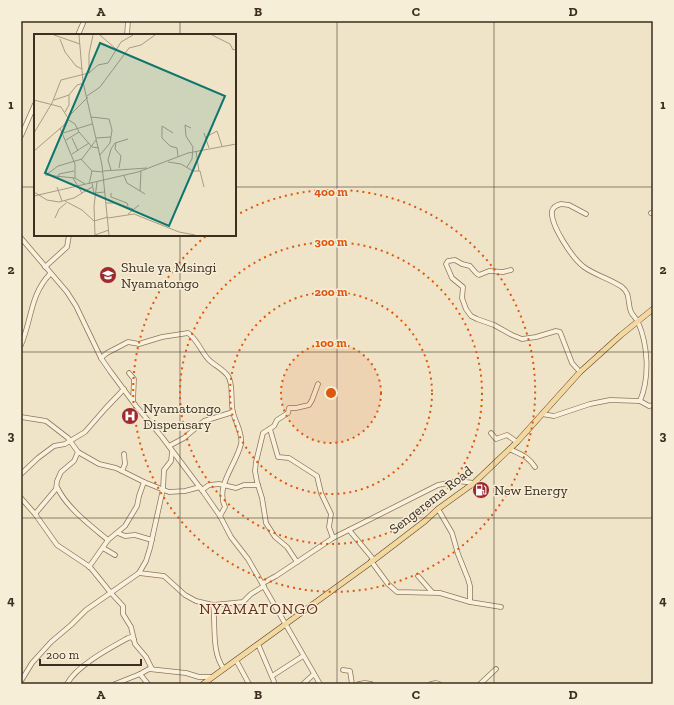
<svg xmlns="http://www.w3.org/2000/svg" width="674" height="705" font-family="'Zilla Slab',serif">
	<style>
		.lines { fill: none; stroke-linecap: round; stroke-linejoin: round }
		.minor-casing { stroke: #8d765c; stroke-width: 5.5 }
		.major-casing { stroke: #5b4430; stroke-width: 6 }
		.minor { stroke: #faf1dc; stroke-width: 4 }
		.major { stroke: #f3d9a0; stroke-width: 5 }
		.grid { fill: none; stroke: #3d2e20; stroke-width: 1; stroke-opacity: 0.55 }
		.ring { fill: none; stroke: #df570d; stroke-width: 2; stroke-dasharray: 2 4 }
		.labels { text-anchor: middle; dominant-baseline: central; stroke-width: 3; stroke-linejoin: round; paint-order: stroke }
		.poi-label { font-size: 14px; fill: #3d2e20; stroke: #f7eed8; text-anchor: start }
		.street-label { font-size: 14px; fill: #3d2e20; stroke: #f7eed8 }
		.quarter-label { font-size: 16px; letter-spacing: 1px; fill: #6b2e1e; stroke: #f7eed8 }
		.inset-road { fill: none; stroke: #a89b85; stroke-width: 1 }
		.view { fill: #0f766e; fill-opacity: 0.15; stroke: #0f766e; stroke-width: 2 }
		.inset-edge { fill: none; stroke: #3d2e20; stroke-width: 2 }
		.centre { fill: #df570d; stroke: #f7eed8; stroke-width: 2 }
		.ring-label { font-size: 12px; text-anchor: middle; font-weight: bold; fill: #df570d; stroke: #f7eed8; stroke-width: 3; stroke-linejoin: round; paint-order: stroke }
		.neatline { fill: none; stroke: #3d2e20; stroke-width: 1.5 }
		.grid-label { font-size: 13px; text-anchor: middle; font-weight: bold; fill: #3d2e20 }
	</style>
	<rect width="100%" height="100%" fill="#f0e4c8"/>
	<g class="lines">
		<!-- minor casing -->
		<g class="minor-casing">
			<g id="minor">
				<polyline points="78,35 84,21"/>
				<polyline points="127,35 128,21"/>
				<polyline points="21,136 35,104"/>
				<polyline points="651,213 653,212"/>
				<path d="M586,214L569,205L561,204C557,205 553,207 552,211C550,225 573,259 584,267C595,275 610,279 622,287C631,294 627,302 631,312C633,316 636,318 638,322C648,345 650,377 640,401"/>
				<polyline points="21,238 67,292 76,306 101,358 110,371 136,406 162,437 204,493 220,516 231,537 248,559 320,684"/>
				<polyline points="45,267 67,247 69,235"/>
				<polyline points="511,270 503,272 489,271 479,275 476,273 470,266 462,264 455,260 448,261 446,264 452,278 463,287 462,298 466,309 471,316 477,319 494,325 512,335 522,339 536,337 556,331 560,332 572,363 580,372"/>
				<path d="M21,345C32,319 30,295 50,274"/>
				<path d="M101,358L107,353L128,342L139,344L162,337L188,333C198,340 201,352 209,360C214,365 223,369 228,376C234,385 230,401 233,412C235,422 243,433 241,444C236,465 215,486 225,507L220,516"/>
				<polyline points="129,373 134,379 133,401"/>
				<polyline points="542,414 554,416 590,404 610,400 640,401 649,406 653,405"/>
				<polyline points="21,417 46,421 68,438 78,452 99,464 116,468 144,482 169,492 185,491 200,487"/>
				<polyline points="270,429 278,457 289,458 317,476 321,493 331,514 329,527 333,538"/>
				<polyline points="491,433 496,439 507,435 517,442"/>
				<polyline points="169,446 184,438 204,421 233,412"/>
				<path d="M510,449C521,455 528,456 535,467"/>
				<polyline points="122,471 125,464 124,454"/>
				<polyline points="21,474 38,458 54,446 65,444 85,432 105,409 124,389"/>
				<path d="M57,487C66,507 91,526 108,540"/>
				<polyline points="202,490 209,485 219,484 236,488 244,485 258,485"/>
				<polyline points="21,498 35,514 57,545 90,567 111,593 123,606 123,614 131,627 135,644 146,657 152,669"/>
				<polyline points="438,509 452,533 458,554 468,579 470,586 470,602"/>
				<polyline points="35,514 56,489 57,481 61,472 74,461 78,452"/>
				<polyline points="349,530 374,560"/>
				<polyline points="118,533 125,536 135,535 152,540"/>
				<polyline points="103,548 115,555"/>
				<polyline points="371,561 388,584 397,592 440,593 470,602 501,607"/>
				<polyline points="297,562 287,547 275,537 266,523 262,498 257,482 255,471 256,462 263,433 274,426 277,420 288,413 289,408 296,408 309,405 312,400 318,384"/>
				<polyline points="89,567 108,540 125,526 137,506 139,496 144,482"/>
				<polyline points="139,573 164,576 185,595 196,601 213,605 243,602 251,594 264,586"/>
				<polyline points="418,576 432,592"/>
				<polyline points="263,583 276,576 333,538 438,485 458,481 474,483"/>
				<path d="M213,605C216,626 211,652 224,669"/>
				<polyline points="258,644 275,684"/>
				<polyline points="236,660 249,684"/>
				<polyline points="343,670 350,671 352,684"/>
				<polyline points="140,674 148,684"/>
				<polyline points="272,676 303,656"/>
				<polyline points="21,681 32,663 51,642 71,625 86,610 139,573 146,561 150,548 163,489 164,470 171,461 172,452"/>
				<path d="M67,684C76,666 110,648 128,638L131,637L134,640"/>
				<polyline points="115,684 140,674 149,669 186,673 199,677 212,677"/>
				<polyline points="303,684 314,674"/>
				<polyline points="359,684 365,683 371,684"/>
				<polyline points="431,684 436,683 439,684"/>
				<polyline points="480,684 496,669"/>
			</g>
		</g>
		<!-- major casing -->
		<g class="major-casing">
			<polyline id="major" points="203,684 374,560 425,521 438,509 474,483 517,442 580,372 621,335 653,309"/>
		</g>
		<!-- minor -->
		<use href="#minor" class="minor"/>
		<!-- major -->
		<use href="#major" class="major"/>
	</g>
	<!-- grid -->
	<path class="grid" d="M180,21V35M337,21V684M494,21V684M21,187H35M235,187H653M180,235V684M21,352H653M21,518H653"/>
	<!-- distance rings -->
	<circle cx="331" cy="393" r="50" fill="#df570d" fill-opacity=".12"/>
	<g class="ring">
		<circle cx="331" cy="393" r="50"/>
		<circle cx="331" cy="393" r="101"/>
		<circle cx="331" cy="393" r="151"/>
		<path d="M235 216A201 201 0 1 1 206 236"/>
	</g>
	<!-- icons -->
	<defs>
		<g id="school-disc" transform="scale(0.9)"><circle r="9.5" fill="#9e2a2b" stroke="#f7eed8"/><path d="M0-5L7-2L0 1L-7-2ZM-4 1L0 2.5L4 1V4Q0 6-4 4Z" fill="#fff"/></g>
		<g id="hospital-disc" transform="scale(0.9)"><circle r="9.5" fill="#9e2a2b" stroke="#f7eed8"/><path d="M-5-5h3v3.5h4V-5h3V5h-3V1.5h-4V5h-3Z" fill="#fff"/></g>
		<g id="fuel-disc" transform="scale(0.9)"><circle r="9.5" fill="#9e2a2b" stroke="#f7eed8"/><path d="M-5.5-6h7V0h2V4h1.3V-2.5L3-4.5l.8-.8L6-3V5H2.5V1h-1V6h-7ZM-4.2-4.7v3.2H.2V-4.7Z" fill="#fff"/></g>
	</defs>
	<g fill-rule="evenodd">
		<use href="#school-disc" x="108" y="275"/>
		<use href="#hospital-disc" x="130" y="416"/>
		<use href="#fuel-disc" x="481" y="490"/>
	</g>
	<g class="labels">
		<!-- poi labels -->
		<g class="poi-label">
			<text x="121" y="267">Shule ya Msingi<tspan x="121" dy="16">Nyamatongo</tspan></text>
			<text x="143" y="408">Nyamatongo<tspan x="143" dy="16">Dispensary</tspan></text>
			<text x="494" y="490">New Energy</text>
		</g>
		<!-- street labels -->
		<g class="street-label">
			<text transform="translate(431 500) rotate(-38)">Sengerema Road</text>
		</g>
		<!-- quarter labels -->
		<g class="quarter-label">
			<text x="259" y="608">NYAMATONGO</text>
		</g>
	</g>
	<!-- overview -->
	<g transform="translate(34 34)">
		<rect width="202" height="202" fill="#f0e4c8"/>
		<path class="inset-road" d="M20,1L46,10M45,1L49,48L68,131L75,201M66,1L82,15M178,1L196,10L199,16L202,15M26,5L31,18L42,32L48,35M55,39L64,31L74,29L87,8L99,1M53,62L66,53L95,14L107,11L121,1M0,66L27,73L34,84L30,91L0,117M20,66L35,61M31,78L35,71V61L43,51L50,49M34,83L54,63M57,83L75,85L78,96L76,109L66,121M33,85L41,90L45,98L58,113L65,114M26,94L41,130V144M0,99L18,69L27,46L55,39V20L59,1M29,99L58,90M139,99L128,92V104L136,112L143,114L144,123M170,99L175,114M172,103L183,97L188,112M38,104L44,117M62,104L77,103M32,106L45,98M82,109L81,115L87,122L85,134M162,117L165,137M38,120L55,109M47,125L58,137L69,138M134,128L147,130L159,137H166L170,153M153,133L158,125L159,113L152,102L151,91L157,94M77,136L74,126L77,115L81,109L94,105M69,137L113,134M11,141L41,144L51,150M12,141L24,132L48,125L62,106M90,142L93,149L111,160M24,144L25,140L40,137M39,144L48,159M58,149L60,159L71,158M55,150L58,137M23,153L28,167M106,157L107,137M0,158L13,166L25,168L40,164L58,153M77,159V163L93,169L94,172M0,162L104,138L154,119L202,110M31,167L48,176L60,187L74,183M72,169H82L99,175M94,180L105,171M21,184L25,175L32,169M74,184L100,180L145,198L161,201M61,201L60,172L63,148M61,201L75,196"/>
		<path class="view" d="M66,9L191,62L135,192L11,139Z"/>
		<rect width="202" height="202" class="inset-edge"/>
	</g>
	<circle cx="331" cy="393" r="6" class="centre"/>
	<g class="ring-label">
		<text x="331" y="196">400 m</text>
		<text x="331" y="246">300 m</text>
		<text x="331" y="296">200 m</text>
		<text x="331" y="347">100 m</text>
	</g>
	<!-- border -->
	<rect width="674" height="705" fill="none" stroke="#f7eed8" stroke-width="44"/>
	<!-- scale -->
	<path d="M40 659v6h101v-6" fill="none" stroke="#3d2e20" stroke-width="2"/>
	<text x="46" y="659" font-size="12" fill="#3d2e20" stroke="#f7eed8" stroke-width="3" paint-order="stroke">200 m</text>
	<rect x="22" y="22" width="630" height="661" class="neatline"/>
	<g class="grid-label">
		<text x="101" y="16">A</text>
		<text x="258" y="16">B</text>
		<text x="416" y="16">C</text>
		<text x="573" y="16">D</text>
		<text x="11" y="109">1</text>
		<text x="663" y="109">1</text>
		<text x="11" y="274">2</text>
		<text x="663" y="274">2</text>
		<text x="11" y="440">3</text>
		<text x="663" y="440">3</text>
		<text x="11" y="605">4</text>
		<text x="663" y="605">4</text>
		<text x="101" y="699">A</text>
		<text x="258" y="699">B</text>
		<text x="416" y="699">C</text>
		<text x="573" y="699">D</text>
	</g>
</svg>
